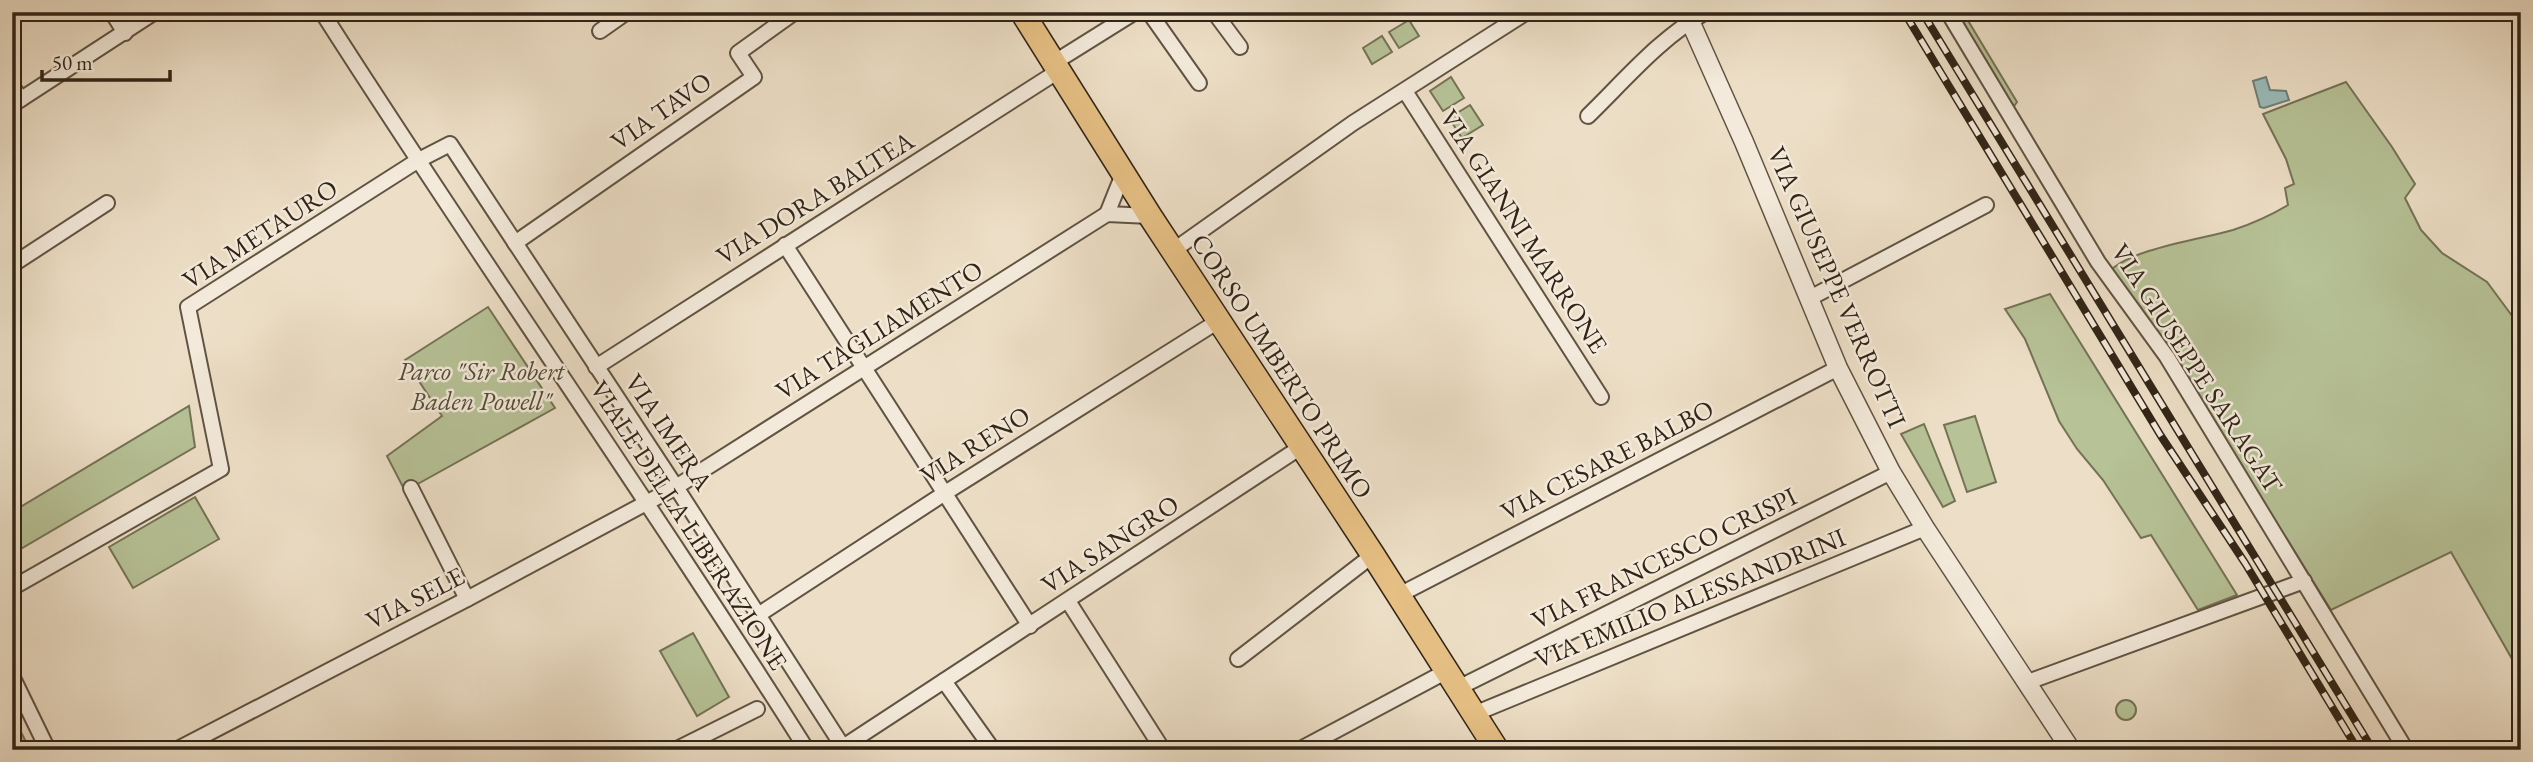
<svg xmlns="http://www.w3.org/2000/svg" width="2533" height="762" font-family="'EB Garamond',serif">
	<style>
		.green { fill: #b7c297; stroke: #747356; stroke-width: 2 }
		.water { fill: #9abcba; stroke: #707f78; stroke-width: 2 }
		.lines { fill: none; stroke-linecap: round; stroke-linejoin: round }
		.minor-casing { stroke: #605342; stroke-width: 18 }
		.tertiary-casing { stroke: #605342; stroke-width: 21 }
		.primary-casing { stroke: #312416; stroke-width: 26 }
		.minor { stroke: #f3eadb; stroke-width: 14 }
		.tertiary { stroke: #f3eadb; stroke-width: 18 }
		.primary { stroke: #e6c084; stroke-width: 23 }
		.rail-casing { stroke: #312416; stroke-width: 8 }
		.rail { stroke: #f3eadb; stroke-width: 5; stroke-dasharray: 16; stroke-linecap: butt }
		.labels { text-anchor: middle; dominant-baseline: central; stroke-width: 5; stroke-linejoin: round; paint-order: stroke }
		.street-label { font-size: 26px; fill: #312416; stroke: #f3eadb }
		.park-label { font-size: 26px; font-style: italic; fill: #524c36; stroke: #f3eadb }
	</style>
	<rect width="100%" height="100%" fill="#eddfc7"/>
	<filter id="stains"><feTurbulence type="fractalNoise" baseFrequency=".00286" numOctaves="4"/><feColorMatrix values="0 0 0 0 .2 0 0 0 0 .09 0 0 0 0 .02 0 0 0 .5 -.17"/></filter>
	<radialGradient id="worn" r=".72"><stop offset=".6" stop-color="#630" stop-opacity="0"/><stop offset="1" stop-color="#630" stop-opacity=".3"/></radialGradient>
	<!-- green -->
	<g class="green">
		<polygon points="1952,12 1964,14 2017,102 2012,109"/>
		<polygon points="1409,20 1419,36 1399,48 1389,32"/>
		<polygon points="1382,36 1392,52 1372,64 1363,48"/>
		<polygon points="1451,77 1464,98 1443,111 1430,91"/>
		<path d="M2346,82L2392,147L2415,184L2405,198L2421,230L2442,253L2487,282L2521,328L2520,673L2451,552L2331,610L2170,353L2109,272C2129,249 2202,239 2233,230C2251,224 2271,215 2288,205L2285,188L2294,184L2286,159L2263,114Z"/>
		<polygon points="1470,105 1483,125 1462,138 1449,118"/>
		<polygon points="2050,294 2237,595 2198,610 2151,535 2141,538 2103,480 2077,449 2059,421 2025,339 2005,309"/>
		<polygon points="488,307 555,408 405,491 387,456 442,416 405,360"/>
		<polygon points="189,406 195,447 12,554 12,512"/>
		<polygon points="1975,416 1996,482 1967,492 1944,425"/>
		<polygon points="1924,424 1955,501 1943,507 1901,434"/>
		<polygon points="195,497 219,539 133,588 109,547"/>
		<polygon points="693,633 729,697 697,716 660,651"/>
		<circle cx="2126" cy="710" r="10"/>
		<polygon points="12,714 30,750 12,750"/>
	</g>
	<!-- water -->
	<polygon class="water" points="2266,77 2270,90 2286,91 2289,100 2264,108 2260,107 2253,81"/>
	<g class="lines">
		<!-- minor casing -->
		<g class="minor-casing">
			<g id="minor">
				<polyline points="112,12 125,33"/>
				<path d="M322,12C480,260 650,501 807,750"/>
				<polyline points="1149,12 1199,83"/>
				<polyline points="1214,12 1240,47"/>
				<polyline points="1948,12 2098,262 2167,357 2406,750"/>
				<polyline points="600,31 627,12"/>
				<polyline points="1055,62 1135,12"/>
				<polyline points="12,86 21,99"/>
				<polyline points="1405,91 1601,397"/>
				<polyline points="12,105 155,12"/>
				<path d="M1588,116C1625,80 1661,37 1706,12"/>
				<polyline points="1107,214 1123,174"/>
				<polyline points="515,243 754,77 738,53 795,12"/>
				<polyline points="785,245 1030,626"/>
				<polyline points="1174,250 1353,123 1527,12"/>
				<polyline points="12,265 107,203"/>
				<polyline points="1810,298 1986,205"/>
				<polyline points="596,367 1060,70"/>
				<polyline points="411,488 467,599"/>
				<polyline points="12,588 221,469 188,307 417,161 450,144 676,487 845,750"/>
				<polyline points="1399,595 1838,368"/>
				<polyline points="1068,601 1163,750"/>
				<polyline points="758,615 945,493 1220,320"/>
				<polyline points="1238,659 1373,555"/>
				<polyline points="12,676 48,750"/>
				<polyline points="944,681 993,750"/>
				<polyline points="2028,682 2304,581"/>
				<polyline points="1458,688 1891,472"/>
				<polyline points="1474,714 1925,528"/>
				<polyline points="843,747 1301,447"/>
				<polyline points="176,750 467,599 676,487 1107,214 1150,216"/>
				<polyline points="675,750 757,709"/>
				<polyline points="1299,750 1447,671"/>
			</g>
		</g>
		<!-- tertiary casing -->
		<g class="tertiary-casing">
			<polyline id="tertiary" points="1686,12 1744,142 1838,368 1891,472 1925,528 2071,750"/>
		</g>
		<!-- primary casing -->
		<g class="primary-casing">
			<polyline id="primary" points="1022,12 1150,216 1373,555 1497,750"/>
		</g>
		<!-- minor -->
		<use href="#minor" class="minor"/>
		<!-- tertiary -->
		<use href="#tertiary" class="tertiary"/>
		<!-- primary -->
		<use href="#primary" class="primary"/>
		<!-- rail casing -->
		<g class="rail-casing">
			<g id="rail">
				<polyline points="1904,12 2161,436 2245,563 2358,750"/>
				<polyline points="1922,12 2373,750"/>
			</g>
		</g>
		<!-- rail -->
		<use href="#rail" class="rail"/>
	</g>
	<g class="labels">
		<!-- street labels -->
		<g class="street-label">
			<text transform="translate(661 111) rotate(-35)">VIA TAVO</text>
			<text transform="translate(815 198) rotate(-32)">VIA DORA BALTEA</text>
			<text transform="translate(1524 231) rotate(57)">VIA GIANNI MARRONE</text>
			<text transform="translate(260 234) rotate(-33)">VIA METAURO</text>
			<text transform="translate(1837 287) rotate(66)">VIA GIUSEPPE VERROTTI</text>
			<text transform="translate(879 330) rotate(-32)">VIA TAGLIAMENTO</text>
			<text transform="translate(1282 366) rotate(57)">CORSO UMBERTO PRIMO</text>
			<text transform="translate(2197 368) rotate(57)">VIA GIUSEPPE SARAGAT</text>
			<text transform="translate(669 432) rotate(56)">VIA IMERA</text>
			<text transform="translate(975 445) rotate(-32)">VIA RENO</text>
			<text transform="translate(1607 460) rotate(-27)">VIA CESARE BALBO</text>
			<text transform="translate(689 525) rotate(57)">VIALE DELLA LIBERAZIONE</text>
			<text transform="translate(1110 544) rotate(-33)">VIA SANGRO</text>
			<text transform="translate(1664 558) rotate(-26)">VIA FRANCESCO CRISPI</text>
			<text transform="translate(415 598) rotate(-27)">VIA SELE</text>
			<text transform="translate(1690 598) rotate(-22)">VIA EMILIO ALESSANDRINI</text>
		</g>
		<!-- park labels -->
		<g class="park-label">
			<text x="481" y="371">Parco "Sir Robert<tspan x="481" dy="30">Baden Powell"</tspan></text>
		</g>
	</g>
	<!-- margin -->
	<rect width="2533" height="762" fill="none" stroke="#eddfc7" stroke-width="42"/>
	<rect x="14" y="14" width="2505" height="734" fill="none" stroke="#312416" stroke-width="3.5"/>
	<rect x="21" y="21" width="2491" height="720" fill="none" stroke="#312416" stroke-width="2"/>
	<!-- scale -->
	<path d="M42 70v10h128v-10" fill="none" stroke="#312416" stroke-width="3.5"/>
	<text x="52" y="70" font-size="21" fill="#312416" stroke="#f3eadb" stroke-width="5" paint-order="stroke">50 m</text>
	<rect width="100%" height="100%" filter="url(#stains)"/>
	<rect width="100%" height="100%" fill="url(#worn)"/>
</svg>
